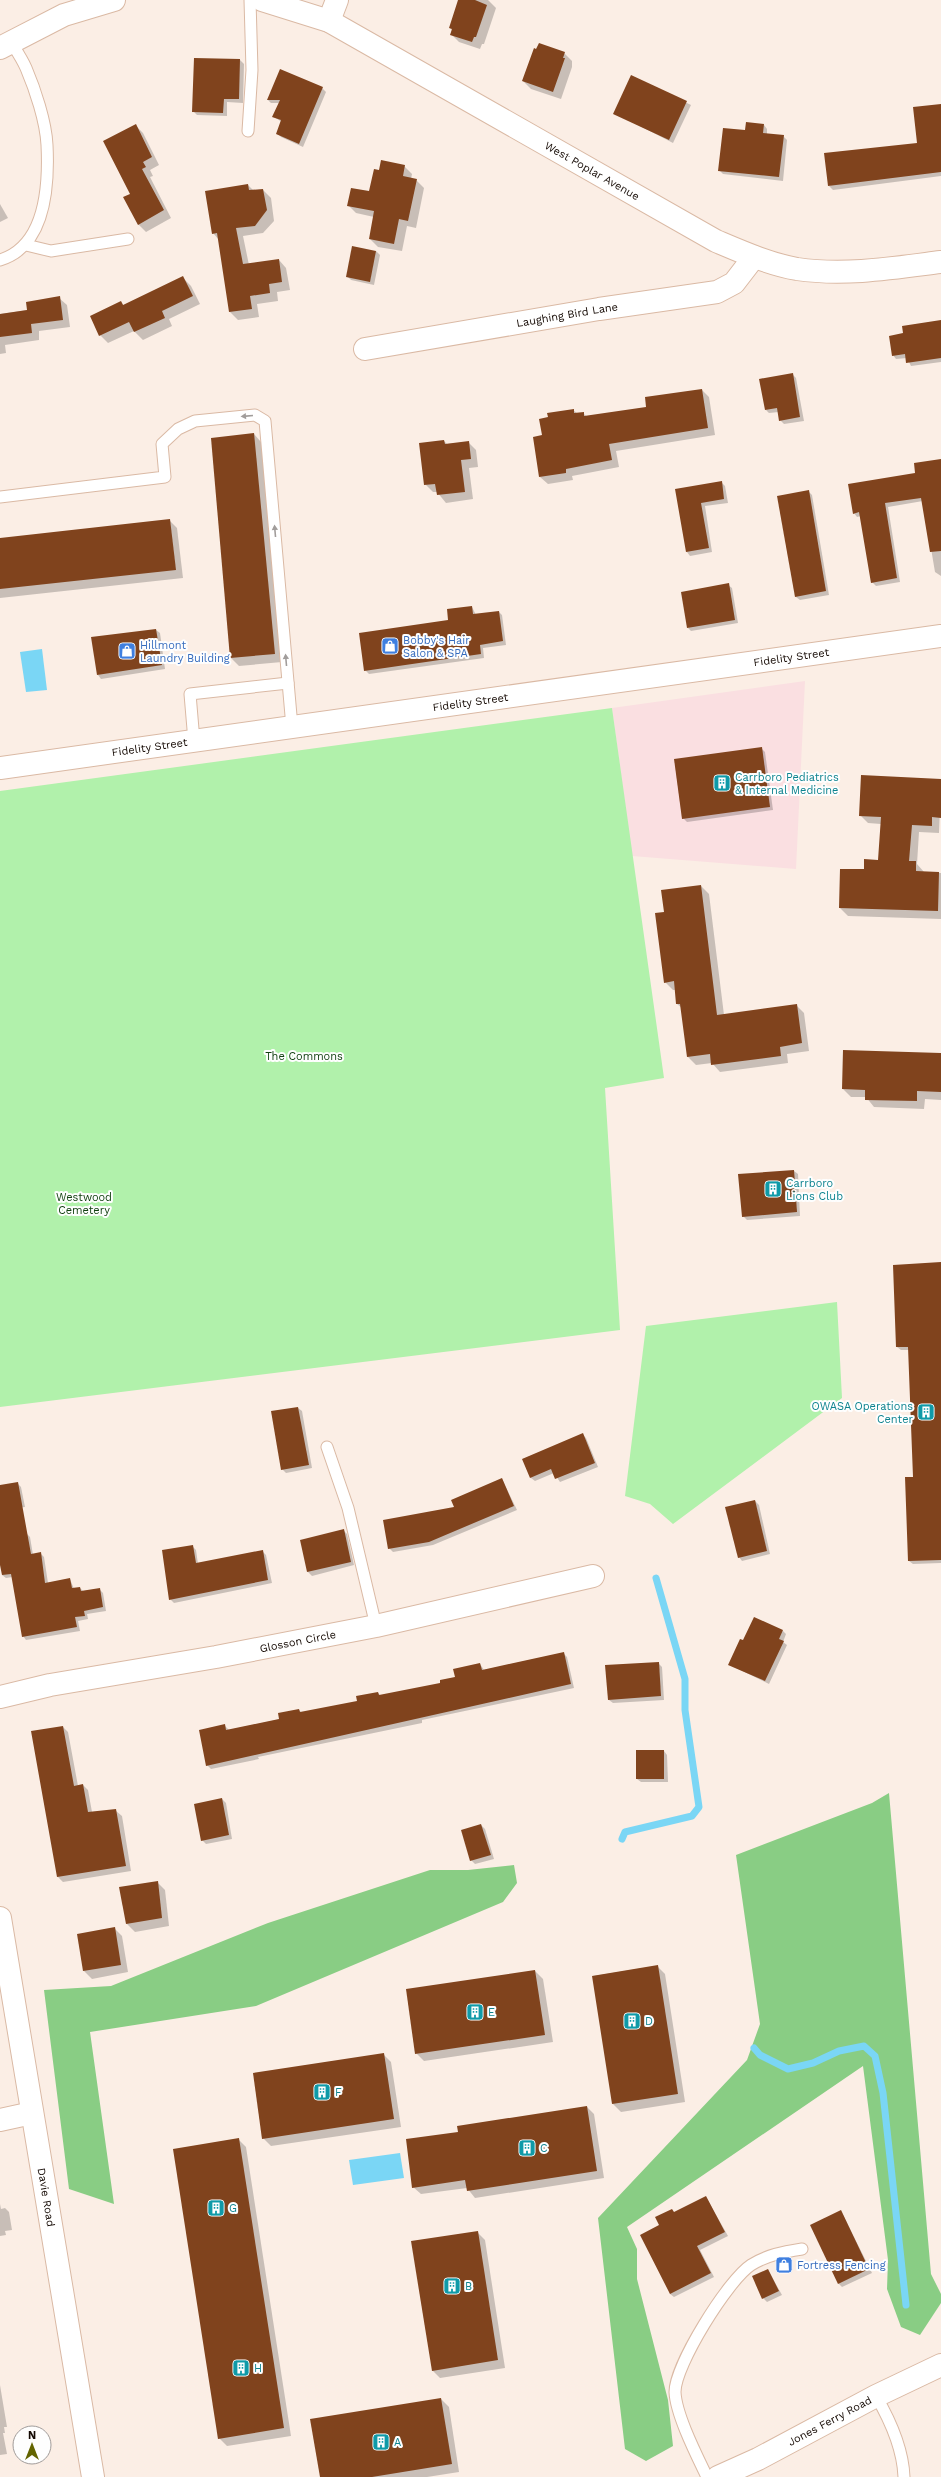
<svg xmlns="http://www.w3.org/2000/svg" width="941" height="2477" font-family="'Work Sans',sans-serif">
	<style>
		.commercial { fill: #fadfe1 }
		.green { fill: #b1f1ab }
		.forest { fill: #89cd84 }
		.water { fill: #7ad6f5 }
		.shadow { fill: #0003 }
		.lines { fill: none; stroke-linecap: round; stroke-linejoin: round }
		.stream { stroke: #7ad6f5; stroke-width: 7 }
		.building { fill: #80431d }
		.service-casing { stroke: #dab9a4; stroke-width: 13 }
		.minor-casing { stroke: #dab9a4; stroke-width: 24 }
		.secondary-casing { stroke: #dab9a4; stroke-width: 24 }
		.service { stroke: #fff; stroke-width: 11 }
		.minor { stroke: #fff; stroke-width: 22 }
		.secondary { stroke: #fff; stroke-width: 22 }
		.oneway { fill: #a19d9b }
		.labels { text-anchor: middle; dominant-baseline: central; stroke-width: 4; stroke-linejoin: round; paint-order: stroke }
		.street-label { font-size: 11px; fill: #150a04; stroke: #fefefe }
		.shop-label { font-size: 11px; fill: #366cbe; stroke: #fefefe; text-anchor: start }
		.culture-label { font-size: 11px; fill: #0d838f; stroke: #fefefe; text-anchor: start }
		.park-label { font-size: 11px; fill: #124111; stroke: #fefefe }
	</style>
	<rect width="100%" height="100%" fill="#fbeee5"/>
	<!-- commercial -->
	<polygon class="commercial" points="805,681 796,869 632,856 612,708"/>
	<!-- green -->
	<g class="green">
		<polygon points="612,708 664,1078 605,1088 620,1330 0,1407 0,791"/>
		<polygon points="837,1302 842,1398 673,1524 650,1504 625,1496 646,1326"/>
	</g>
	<!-- forest -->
	<g class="forest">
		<polygon points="889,1793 931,2274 941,2294 941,2303 920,2335 901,2327 887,2289 888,2260 863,2066 627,2227 637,2249 637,2279 668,2400 673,2446 646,2461 625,2449 598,2218 747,2060 760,2024 736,1855 872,1803"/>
		<polygon points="514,1865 517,1883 503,1902 256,2006 90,2032 114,2204 69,2189 44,1990 111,1986 268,1923 430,1870 468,1870"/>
	</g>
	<!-- water -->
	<g class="water">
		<polygon points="42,649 47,690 26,692 20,652"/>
		<polygon points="400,2153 404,2178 353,2185 349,2160"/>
	</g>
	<!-- shadow -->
	<g class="shadow">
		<polygon points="459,0 488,0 496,8 484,44 482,44 480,49 459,42 451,34 452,30 450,28"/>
		<polygon points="564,53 572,61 572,67 561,99 531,89 523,81"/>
		<polygon points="240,60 244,64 243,103 227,102 227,116 197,115 193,111"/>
		<polygon points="632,76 691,105 673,143 615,113"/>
		<polygon points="322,88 326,92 303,147 281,137 277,133 282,122 274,117 279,103 271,103 268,100"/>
		<polygon points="941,106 941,176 833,190 829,186 919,144"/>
		<polygon points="135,125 143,133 159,165 150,170 153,176 150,177 171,218 146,232 138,224 131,195"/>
		<polygon points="764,125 767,129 767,134 783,136 787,140 783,181 723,174 719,170 745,131"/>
		<polygon points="404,166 412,174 411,179 416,180 424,188 416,228 407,226 402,251 378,247 370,239 374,217 356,213 348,205 370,193 380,171"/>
		<polygon points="248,185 254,191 263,190 271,198 274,221 263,233 243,236 249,265 279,260 286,268 290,290 277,292 278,301 257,304 259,317 238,320 230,312 219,240 213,233"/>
		<polygon points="0,204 8,218 0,222"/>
		<polygon points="376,251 380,255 374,285 351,280 348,277"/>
		<polygon points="183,278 191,286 200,304 169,319 172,326 143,340 134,331 108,343 100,335 121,302 124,306"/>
		<polygon points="59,298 67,305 70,327 39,331 39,340 5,345 6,353 0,354 0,314 28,310"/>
		<polygon points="941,321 941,362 911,366 907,358 896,359 893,355 904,334"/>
		<polygon points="792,374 796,378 804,421 784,424 780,420 779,412 769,413 766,410"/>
		<polygon points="702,390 709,397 715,435 616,451 619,467 572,476 573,480 548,484 540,477 543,436 573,410 578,414 583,413 587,417 647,408"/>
		<polygon points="254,434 261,442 282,662 239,666 231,658"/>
		<polygon points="444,441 447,444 468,442 476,450 478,467 469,468 473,499 446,503 437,492 433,492 425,484"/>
		<polygon points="941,460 941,576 935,572 923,501 888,507 900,582 876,586 872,582 861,516 857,517 854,513"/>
		<polygon points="721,482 725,486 728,503 705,506 712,552 690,556 687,552 676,490"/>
		<polygon points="808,491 812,495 829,595 800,600 796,597"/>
		<polygon points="169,520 177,528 183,578 0,598 0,539"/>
		<polygon points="728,585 732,588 738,623 691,631 688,628"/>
		<polygon points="472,607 476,615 499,612 502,615 506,645 483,648 484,658 369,674 365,670"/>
		<polygon points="156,630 160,633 165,669 101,679 98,675"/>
		<polygon points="761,748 765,752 773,810 687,822 683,818"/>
		<polygon points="941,780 939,833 919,832 917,864 924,872 941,873 941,919 848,916 840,908 865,870 879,861 881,824 868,823 860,815"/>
		<polygon points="701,886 709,894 724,1015 796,1005 804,1013 809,1051 787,1054 788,1063 720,1072 712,1063 696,1065 688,1057 682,1008 677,1004 676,990 673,990 665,982 666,912"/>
		<polygon points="941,1054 941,1100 925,1099 924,1109 874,1107 866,1097 851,1097 843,1089"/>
		<polygon points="794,1171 798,1174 800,1216 747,1220 743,1216"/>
		<polygon points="941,1263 941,1563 913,1564 909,1561 915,1478 909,1350 901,1350 897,1347"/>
		<polygon points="298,1408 302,1411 312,1468 286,1473 282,1469"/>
		<polygon points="583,1435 586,1438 598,1467 560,1482 554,1473 535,1481 531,1478 523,1459"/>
		<polygon points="502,1479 517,1510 433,1545 393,1552 389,1548"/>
		<polygon points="17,1483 21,1487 25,1507 0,1510 0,1486"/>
		<polygon points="755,1501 759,1505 770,1554 742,1561 739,1557"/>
		<polygon points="343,1530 347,1534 354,1565 312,1576 308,1572 301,1541"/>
		<polygon points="26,1533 30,1537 33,1555 40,1553 44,1557 48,1583 70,1579 74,1589 80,1588 83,1591 99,1589 103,1593 106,1611 87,1614 88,1619 78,1621 80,1631 26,1640 23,1636 13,1577 6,1578 2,1575 0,1539"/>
		<polygon points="192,1546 196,1550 198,1564 262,1551 266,1555 272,1583 174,1603 170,1599"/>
		<polygon points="783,1631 786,1634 783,1642 787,1645 769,1684 730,1665 744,1641"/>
		<polygon points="563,1653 567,1657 574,1688 422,1720 422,1723 258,1757 259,1759 211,1769 207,1765 225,1726 229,1730 281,1719 299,1710 302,1713 358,1702 378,1693 381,1696 442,1684 480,1664 484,1670"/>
		<polygon points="658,1663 662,1667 664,1700 613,1703 609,1700"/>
		<polygon points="63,1727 68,1732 78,1786 83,1785 88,1790 92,1812 116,1811 122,1816 131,1871 63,1882 58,1877"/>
		<polygon points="664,1751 667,1755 668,1782 641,1782 637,1779"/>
		<polygon points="222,1799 226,1803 232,1839 206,1844 202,1840"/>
		<polygon points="481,1825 485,1829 494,1859 475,1864 471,1860"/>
		<polygon points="157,1882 165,1890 169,1926 135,1932 127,1924 121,1888"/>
		<polygon points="114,1928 122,1936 128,1972 92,1979 84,1971"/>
		<polygon points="657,1966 665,1974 685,2102 621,2112 613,2104 593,1976"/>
		<polygon points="535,1971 543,1979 553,2042 424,2061 416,2053"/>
		<polygon points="383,2054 391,2062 401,2127 271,2146 263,2138"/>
		<polygon points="587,2107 594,2114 604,2178 475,2198 467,2188 421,2194 413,2187 459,2133"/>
		<polygon points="238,2139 246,2147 291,2436 227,2446 219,2438"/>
		<polygon points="706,2197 728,2236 700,2250 714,2277 674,2297 670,2294 660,2226 675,2213"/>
		<polygon points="0,2204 1,2209 5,2208 9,2212 12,2230 5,2231 6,2235 0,2236"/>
		<polygon points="841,2211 872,2273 842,2287 839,2284"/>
		<polygon points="477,2232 485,2240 505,2368 440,2378 432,2370"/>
		<polygon points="768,2270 782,2295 767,2302 763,2298"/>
		<polygon points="0,2385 7,2427 4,2427 5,2433 3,2433 7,2454 0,2455"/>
		<polygon points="441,2399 449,2407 459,2472 427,2477 321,2477"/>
	</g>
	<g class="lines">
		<!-- stream -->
		<g class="stream">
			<polyline points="622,1839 625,1832 692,1816 699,1807 685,1710 685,1679 656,1578"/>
			<polyline points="754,2048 760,2055 788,2069 813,2063 839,2051 864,2046 875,2056 883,2093 906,2305"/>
		</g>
	</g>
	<!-- building -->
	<g class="building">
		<polygon points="458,0 475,0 487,5 476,37 474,37 472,42 450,35 452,29 449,28"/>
		<polygon points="539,43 565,52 563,58 565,58 553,92 522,81 534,48 536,49"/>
		<polygon points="194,58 240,59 239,99 224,99 223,113 192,112"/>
		<polygon points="280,69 323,87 299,144 276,134 281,120 272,117 280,100 267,100"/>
		<polygon points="631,75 687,101 669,140 613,114"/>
		<polygon points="941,104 941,172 828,186 824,153 917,143 913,107"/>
		<polygon points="746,122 764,124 763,133 784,135 779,177 718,171 723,128 745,130"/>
		<polygon points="136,124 152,157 143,162 146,167 142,169 164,210 138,225 123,197 130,194 103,141"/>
		<polygon points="381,160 405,165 403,176 417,179 408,221 399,219 394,244 369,239 374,211 347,206 351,188 369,191 374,169 379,170"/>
		<polygon points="248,184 249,190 263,189 267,210 255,226 236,228 243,264 279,259 282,282 269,284 270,293 250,296 252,309 229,312 217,233 212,234 205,191"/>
		<polygon points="352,246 376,251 370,282 346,277"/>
		<polygon points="183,276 193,296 162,311 165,318 134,332 129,322 99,336 90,316 121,301 123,305"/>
		<polygon points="60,296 63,320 31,324 32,333 0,337 0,314 27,310 26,302"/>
		<polygon points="941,320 941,358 906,363 905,354 892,356 889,336 903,333 902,326"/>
		<polygon points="793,373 800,417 779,421 777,408 765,410 759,379"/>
		<polygon points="702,389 708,428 609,444 612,460 566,469 566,473 539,477 533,437 542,435 539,419 548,417 547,413 574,409 574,413 584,412 584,416 646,407 645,397"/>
		<polygon points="254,433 275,654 230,658 211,438"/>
		<polygon points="444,440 445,444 469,441 471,459 461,460 465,492 437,495 435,484 424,485 419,443"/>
		<polygon points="941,459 941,551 930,552 921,498 885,503 897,578 871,583 859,512 853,514 848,484 915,473 914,463"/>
		<polygon points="722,481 724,499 701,503 709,548 686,552 675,489"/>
		<polygon points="809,490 826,591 795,597 777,496"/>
		<polygon points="170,519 176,570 0,589 0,538"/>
		<polygon points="729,583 735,620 687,628 681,592"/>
		<polygon points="472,606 473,614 499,611 503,641 480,645 481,654 364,671 359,633 448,620 447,609"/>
		<polygon points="156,629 162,665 97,675 91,637"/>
		<polygon points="762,747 770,807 682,819 674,759"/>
		<polygon points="861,775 941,779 941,818 932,817 932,826 912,825 909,861 916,861 916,871 939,872 938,911 839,908 840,869 864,869 864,859 878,860 881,817 859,816"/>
		<polygon points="701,885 717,1015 797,1004 802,1043 780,1047 781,1056 711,1065 710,1054 687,1057 680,1004 676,1004 674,981 664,983 655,913 664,912 661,890"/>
		<polygon points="843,1050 941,1053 941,1092 917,1091 917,1101 865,1100 865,1090 842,1089"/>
		<polygon points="794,1170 797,1212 742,1217 738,1174"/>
		<polygon points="941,1262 941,1560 908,1561 905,1477 913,1477 908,1347 896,1347 893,1265"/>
		<polygon points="298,1407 309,1465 281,1470 271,1411"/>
		<polygon points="583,1433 595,1463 555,1479 551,1469 530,1478 522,1459"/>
		<polygon points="502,1478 514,1506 429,1542 388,1549 383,1520 454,1507 451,1500"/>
		<polygon points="18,1482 31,1554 41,1552 45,1583 70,1578 72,1588 80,1587 81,1591 100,1588 103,1607 84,1611 85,1616 75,1617 77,1627 22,1637 11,1574 2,1575 0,1565 0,1485"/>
		<polygon points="755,1500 767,1551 738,1558 725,1507"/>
		<polygon points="344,1529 351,1562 307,1572 300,1540"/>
		<polygon points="193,1545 196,1563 263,1550 268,1580 169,1600 162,1550"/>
		<polygon points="754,1617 783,1630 779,1639 784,1641 765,1681 728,1665 740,1639 743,1640"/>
		<polygon points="564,1652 571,1684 206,1766 199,1730 225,1724 226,1730 279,1719 278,1713 299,1709 300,1712 357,1701 356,1696 378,1692 379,1695 440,1683 440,1680 455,1677 453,1669 480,1663 482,1670"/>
		<polygon points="659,1662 661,1696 608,1700 605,1665"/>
		<polygon points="63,1726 74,1786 83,1784 88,1812 116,1809 126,1866 57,1877 31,1731"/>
		<rect x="636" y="1750" width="28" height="29"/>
		<polygon points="222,1798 229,1835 201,1841 194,1804"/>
		<polygon points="481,1824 491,1855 470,1861 461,1830"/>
		<polygon points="158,1881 162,1918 126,1924 119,1887"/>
		<polygon points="115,1927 121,1965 83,1971 77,1934"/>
		<polygon points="658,1965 678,2094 612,2104 592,1976"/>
		<polygon points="535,1970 545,2035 415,2054 406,1989"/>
		<polygon points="384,2053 394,2119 262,2139 253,2073"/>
		<polygon points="587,2106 597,2171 467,2191 465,2180 412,2188 406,2139 458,2132 457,2126"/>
		<polygon points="239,2138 284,2428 218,2439 173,2149"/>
		<polygon points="706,2196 725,2232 697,2246 711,2273 670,2294 640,2235 659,2225 655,2217 672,2209 674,2212"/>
		<polygon points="841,2210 869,2269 838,2284 810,2225"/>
		<polygon points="478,2231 498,2360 432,2371 411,2241"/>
		<polygon points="768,2269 779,2291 762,2299 752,2276"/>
		<polygon points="441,2398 452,2464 372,2477 320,2477 310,2419"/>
	</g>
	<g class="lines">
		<!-- service casing -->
		<g class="service-casing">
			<g id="service">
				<polyline points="248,131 252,70 250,0"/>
				<polyline points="26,245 51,251 128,239"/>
				<path d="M0,260C46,246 49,185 47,145C46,122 35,89 26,68C22,59 16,50 11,42"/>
				<polyline points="0,497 165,477 162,444 178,429 195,421 255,415 265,421 292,727"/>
				<polyline points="194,741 190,694 288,683"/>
				<polyline points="327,1447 348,1508 376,1626"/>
				<path d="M876,2396C890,2420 903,2449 904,2477"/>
				<path d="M707,2477C697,2456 676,2415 675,2392C675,2365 728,2280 751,2265C767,2255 783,2252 802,2249"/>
			</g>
		</g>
		<!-- minor casing -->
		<g class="minor-casing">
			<g id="minor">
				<path id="s1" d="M262,0L329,21L716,241C742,252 769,264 797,269C845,276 894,268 941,262"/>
				<polyline points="329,21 337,0"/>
				<polyline points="0,48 64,15 114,0"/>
				<path id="s2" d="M365,349L599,309L717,292L734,283L754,257"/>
				<path id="s3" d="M0,768L941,636"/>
				<path id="s4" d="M0,1697L50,1685L216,1657L376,1626L593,1576"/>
				<path id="s5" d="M0,1918L93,2477"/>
				<polyline points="0,2120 32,2113"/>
			</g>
		</g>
		<!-- secondary casing -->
		<g class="secondary-casing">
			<g id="secondary">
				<path id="s6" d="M718,2477L758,2459L876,2396L941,2365"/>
			</g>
		</g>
		<!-- service -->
		<use href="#service" class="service"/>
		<!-- minor -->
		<use href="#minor" class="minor"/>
		<!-- secondary -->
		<use href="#secondary" class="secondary"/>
	</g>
	<!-- one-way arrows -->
	<defs><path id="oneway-solid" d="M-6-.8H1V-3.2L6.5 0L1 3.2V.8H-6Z"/></defs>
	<g class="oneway">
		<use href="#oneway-solid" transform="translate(247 416) rotate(175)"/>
		<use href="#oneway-solid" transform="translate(275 531) rotate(-95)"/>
		<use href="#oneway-solid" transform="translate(286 660) rotate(-95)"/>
	</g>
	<!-- icons -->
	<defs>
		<g id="shop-square" transform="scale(0.9)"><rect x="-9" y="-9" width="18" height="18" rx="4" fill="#3f7fe0" stroke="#fefefe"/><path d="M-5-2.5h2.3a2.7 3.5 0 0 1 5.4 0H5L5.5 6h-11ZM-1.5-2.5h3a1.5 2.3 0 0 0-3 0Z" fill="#fff"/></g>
		<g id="building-square" transform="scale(0.9)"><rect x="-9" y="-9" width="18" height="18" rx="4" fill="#0f9aa8" stroke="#fefefe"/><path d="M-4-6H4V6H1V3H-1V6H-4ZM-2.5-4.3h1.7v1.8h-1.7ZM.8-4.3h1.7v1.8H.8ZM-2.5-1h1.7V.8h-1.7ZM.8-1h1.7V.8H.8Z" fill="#fff"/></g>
	</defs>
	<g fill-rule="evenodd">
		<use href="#shop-square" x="390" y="646"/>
		<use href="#shop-square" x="127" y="651"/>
		<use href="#building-square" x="722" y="783"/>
		<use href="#building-square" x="773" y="1189"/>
		<use href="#building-square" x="926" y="1412"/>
		<use href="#building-square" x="475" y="2012"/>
		<use href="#building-square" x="632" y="2021"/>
		<use href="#building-square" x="322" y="2092"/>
		<use href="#building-square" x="527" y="2148"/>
		<use href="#building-square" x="216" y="2208"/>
		<use href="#shop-square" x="784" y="2265"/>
		<use href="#building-square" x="452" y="2286"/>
		<use href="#building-square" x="241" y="2368"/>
		<use href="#building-square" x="381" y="2442"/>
	</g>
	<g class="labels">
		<!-- street labels -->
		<g class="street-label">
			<text stroke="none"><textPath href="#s1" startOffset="373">West Poplar Avenue</textPath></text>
			<text stroke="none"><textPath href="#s2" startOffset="205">Laughing Bird Lane</textPath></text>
			<text stroke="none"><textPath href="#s3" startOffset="799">Fidelity Street</textPath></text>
			<text stroke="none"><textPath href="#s3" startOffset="475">Fidelity Street</textPath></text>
			<text stroke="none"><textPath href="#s3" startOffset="151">Fidelity Street</textPath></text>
			<text stroke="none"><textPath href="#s4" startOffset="303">Glosson Circle</textPath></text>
			<text stroke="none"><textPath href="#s5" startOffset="283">Davie Road</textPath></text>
			<text stroke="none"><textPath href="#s6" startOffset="125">Jones Ferry Road</textPath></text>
		</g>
		<!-- shop labels -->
		<g class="shop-label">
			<text x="403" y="640">Bobby's Hair<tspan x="403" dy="13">Salon &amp; SPA</tspan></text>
			<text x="140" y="645">Hillmont<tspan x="140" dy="13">Laundry Building</tspan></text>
			<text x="797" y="2265">Fortress Fencing</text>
		</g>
		<!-- culture labels -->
		<g class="culture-label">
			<text x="735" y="777">Carrboro Pediatrics<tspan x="735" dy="13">&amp; Internal Medicine</tspan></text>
			<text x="786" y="1183">Carrboro<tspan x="786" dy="13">Lions Club</tspan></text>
			<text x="913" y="1406" text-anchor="end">OWASA Operations<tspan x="913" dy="13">Center</tspan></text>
			<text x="488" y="2012">E</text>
			<text x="645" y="2021">D</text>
			<text x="335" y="2092">F</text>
			<text x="540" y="2148">C</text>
			<text x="229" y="2208">G</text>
			<text x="465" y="2286">B</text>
			<text x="254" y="2368">H</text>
			<text x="394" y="2442">A</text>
		</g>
		<!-- park labels -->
		<g class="park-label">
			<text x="304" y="1056">The Commons</text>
			<text x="84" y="1197">Westwood<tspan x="84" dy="13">Cemetery</tspan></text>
		</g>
	</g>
	<!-- north arrow -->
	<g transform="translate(32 2445)"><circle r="19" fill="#fefefe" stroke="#a19c9a"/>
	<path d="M0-3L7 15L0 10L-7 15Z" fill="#636400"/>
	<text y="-6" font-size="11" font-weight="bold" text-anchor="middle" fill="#150a04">N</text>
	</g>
</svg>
